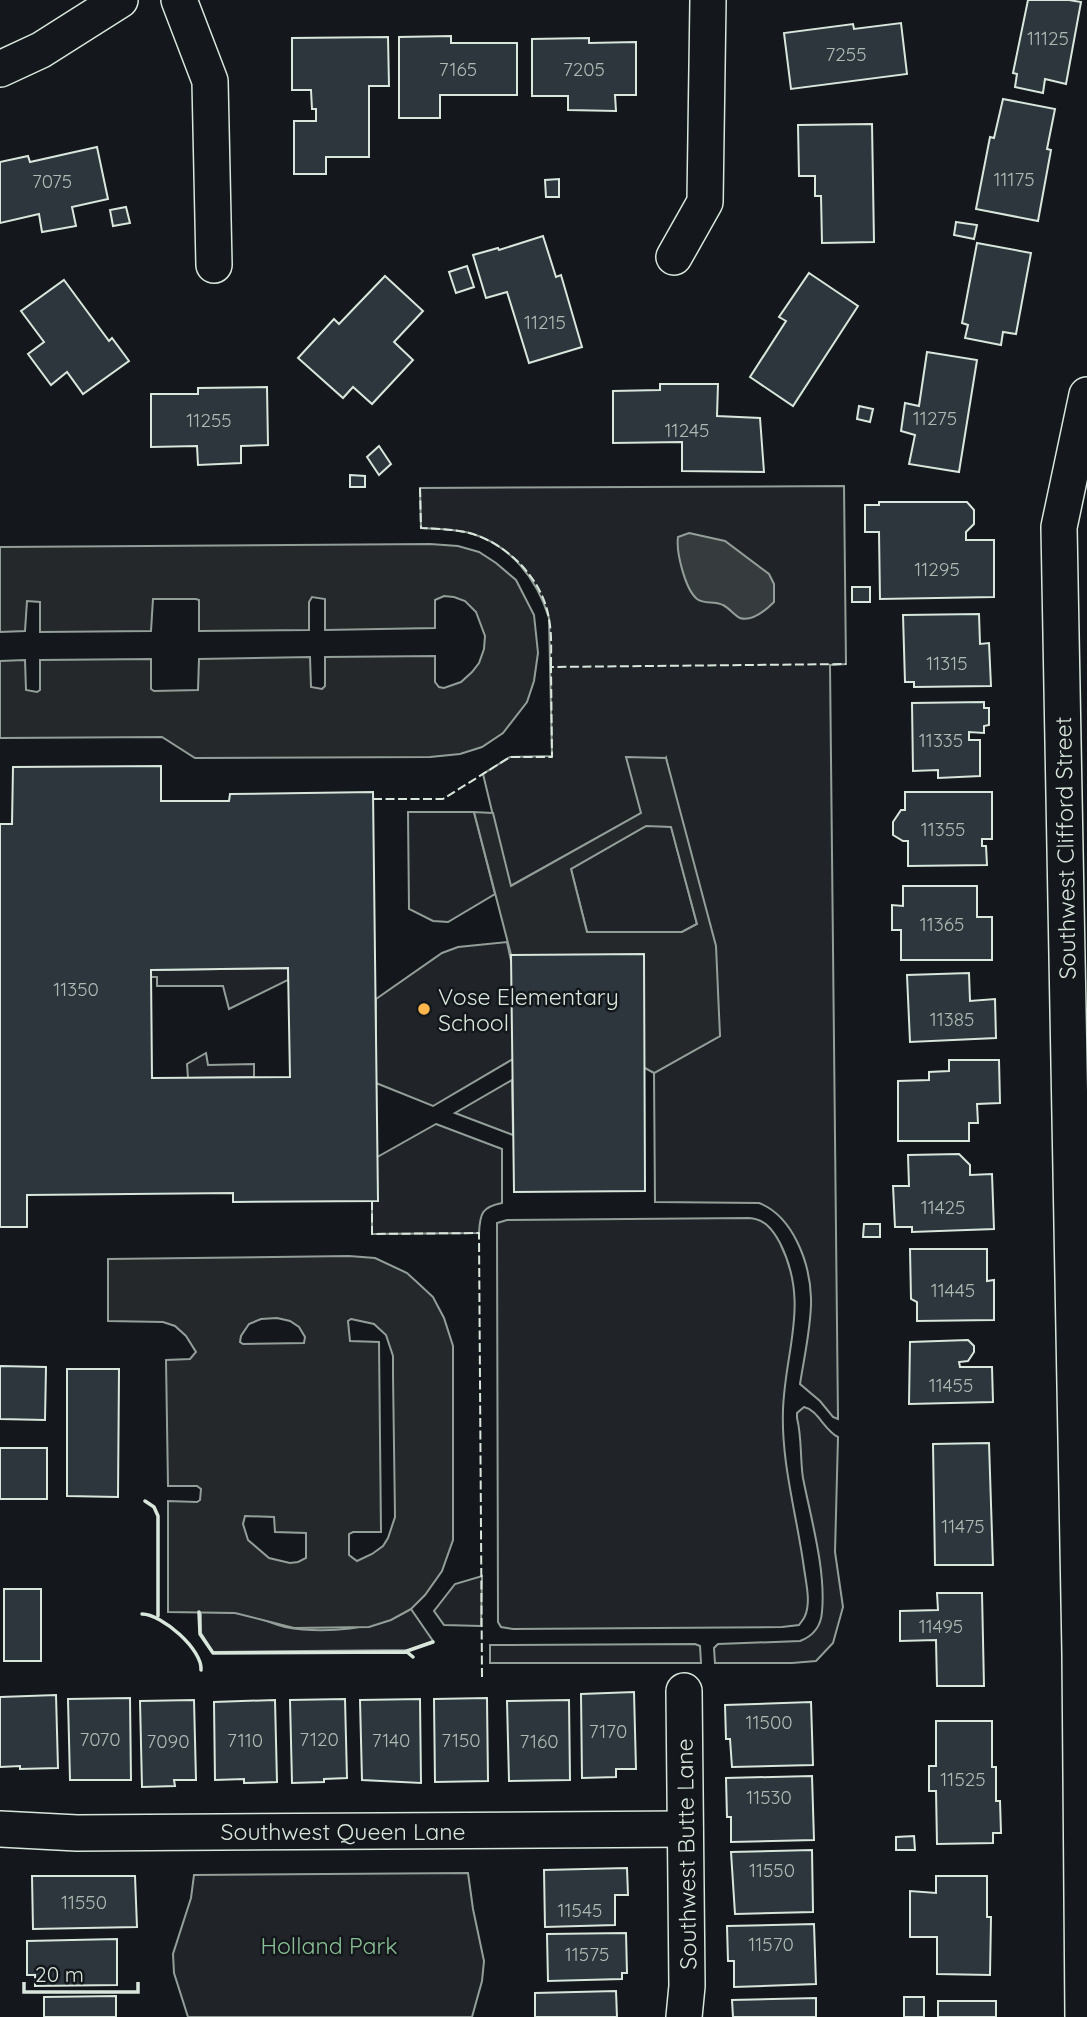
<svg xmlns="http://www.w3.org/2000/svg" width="1087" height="2017" font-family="Quicksand,sans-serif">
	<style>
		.green { fill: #202428; stroke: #939e99; stroke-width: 2 }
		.parking { fill: #24282b; stroke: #939e99; stroke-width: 2; fill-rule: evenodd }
		.water { fill: #363b3e; stroke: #939e99; stroke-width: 2 }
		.building { fill: #2c363c; stroke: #d8e6dc; stroke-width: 2; fill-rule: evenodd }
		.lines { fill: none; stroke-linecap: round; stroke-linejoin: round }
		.minor-casing { stroke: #d8e6dc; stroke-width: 38 }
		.minor { stroke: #14181c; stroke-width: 35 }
		.fence { stroke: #d8e6dc; stroke-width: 2; stroke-dasharray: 9 3.5; stroke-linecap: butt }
		.wall { stroke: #d8e6dc; stroke-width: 3.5 }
		.poi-dot { fill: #ffb74d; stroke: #14181c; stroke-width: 2.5 }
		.labels { text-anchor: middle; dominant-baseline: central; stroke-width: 5; stroke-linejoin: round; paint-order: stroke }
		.number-label { font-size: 19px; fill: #adbab4 }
		.street-label { font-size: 23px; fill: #d8e6dc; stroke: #14181c }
		.poi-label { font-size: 23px; fill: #d8e6dc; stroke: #14181c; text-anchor: start }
		.park-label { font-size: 23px; fill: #8ac095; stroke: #14181c }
	</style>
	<rect width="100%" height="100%" fill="#14181c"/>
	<!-- green -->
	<g class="green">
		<path d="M844,486L846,664L830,665L838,1419L833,1417L820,1401L800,1384C804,1358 812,1323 811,1298C810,1263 793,1216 759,1203L655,1202L654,1073L720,1036L666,758L641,813L510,886L483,774L510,757L552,756L549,618C537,579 511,545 470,533C454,529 437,529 421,528L420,488Z"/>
		<polygon points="408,812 474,812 495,894 448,922 433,921 409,909"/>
		<polygon points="646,826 671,826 697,924 682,932 587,932 571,869"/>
		<polygon points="507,942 530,1049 433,1106 376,1083 376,999 442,953 458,947"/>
		<polygon points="288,968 288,980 229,1009 223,986 157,986 157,977 151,977 151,970"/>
		<polygon points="206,1053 208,1065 254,1064 254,1077 188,1078 187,1064"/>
		<polygon points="512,1080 513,1135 455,1113"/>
		<path d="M436,1124L502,1149V1203C482,1207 480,1213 479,1233L372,1234V1160Z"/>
		<path d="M749,1218C765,1219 773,1230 780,1243C810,1303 785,1349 783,1410C781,1463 797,1516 804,1568C806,1583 811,1602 805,1616C804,1619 801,1622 799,1625L782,1627L513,1629L501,1627L498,1622L497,1223L507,1220Z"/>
		<path d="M804,1407C818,1410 824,1430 838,1437L835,1552L843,1607L833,1643L816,1661L792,1663H715L714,1648L718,1644L800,1641C813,1636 821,1626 822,1612C826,1570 811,1519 803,1478C800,1459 802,1437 797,1418V1413Z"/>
		<polygon points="482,1576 481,1626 444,1625 434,1611 455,1584"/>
		<path d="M411,1609L433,1641L409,1650L213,1652L201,1633V1612C217,1612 233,1611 249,1615C261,1618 273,1624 285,1627C323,1634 378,1630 411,1609Z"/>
		<polygon points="695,1644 700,1646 701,1663 490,1663 490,1645"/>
		<polygon points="468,1873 473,1909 484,1961 482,1981 472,2017 188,2017 174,1973 173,1954 191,1898 194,1875"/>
	</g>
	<!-- parking -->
	<g class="parking">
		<polygon points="430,544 458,546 479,552 496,563 516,580 534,615 538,653 534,681 527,702 503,733 482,747 460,754 430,757 195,758 162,737 0,738 0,661 25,660 26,690 37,692 40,690 40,660 151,659 151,689 154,691 198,690 199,659 310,657 311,687 322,689 325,686 325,657 435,656 435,682 439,687 444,688 461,682 472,672 479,663 484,649 485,636 476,612 465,601 454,597 444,596 435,600 435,628 325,630 325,599 312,597 309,602 309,630 199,631 199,600 196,599 153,599 151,631 40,632 40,602 27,601 25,631 0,632 0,547"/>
		<path d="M626,757L666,758L716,946L720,1036L654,1073L523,1001L474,812L493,813L511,886L641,813ZM646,826L671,827L697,924L682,932H587L571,869Z"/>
		<path d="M349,1256L375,1258L407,1273L419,1284L433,1297L444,1318L453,1346V1540L442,1571L425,1595L411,1609L391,1620L369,1627L294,1628L235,1613L168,1612V1501L197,1502L200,1500L201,1489L197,1486H168L166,1360L190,1359L196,1352L186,1336L175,1326L163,1322L108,1321V1259ZM277,1318L290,1321L299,1327L305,1337L304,1343L243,1344L240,1342L241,1336L249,1324L261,1319ZM351,1319L374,1324L386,1335L393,1356V1375L395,1517L388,1538L383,1546L372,1554L357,1561L349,1555V1534L353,1532H381L379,1342L350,1341L348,1321ZM245,1516L274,1517L275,1532L306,1533V1558L298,1562L290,1563L269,1558L248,1540L243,1524Z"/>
	</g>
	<!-- water -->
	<path class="water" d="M689,533L725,541L769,574L774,584V602C766,610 752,622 740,618C734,615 729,608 723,605C714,600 705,605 697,599C685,589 676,552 678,537Z"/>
	<!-- building -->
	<g class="building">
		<polygon points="1028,0 1069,0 1081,2 1066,84 1045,79 1043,93 1015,87 1017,74 1013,73"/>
		<polygon points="901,23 907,74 791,89 784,33 853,24 854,29"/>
		<polygon points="451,36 451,43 517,43 517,95 440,95 440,118 399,118 399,37"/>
		<polygon points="388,37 389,86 369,86 369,157 326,157 326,174 294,174 294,121 316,121 316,109 312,109 311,90 292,90 292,38"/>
		<polygon points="589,38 589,43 636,42 636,95 615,95 616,111 568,110 568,96 532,96 532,39"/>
		<polygon points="1003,99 1055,109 1047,149 1051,150 1038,221 976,209 990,137 994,138"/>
		<polygon points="872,124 874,242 822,243 821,196 815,196 815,176 799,176 798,125"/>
		<polygon points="97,147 108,199 72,207 76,226 42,232 39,214 0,223 0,162 28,156 30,162"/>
		<polygon points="559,179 559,197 546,197 545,180"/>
		<polygon points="126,207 130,223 113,226 110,210"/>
		<polygon points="956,222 977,225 974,239 954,235"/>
		<polygon points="543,236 556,277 561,275 582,347 529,363 507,292 486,298 473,255 498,248 499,250"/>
		<polygon points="977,243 1031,253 1016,334 1003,332 1001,345 965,338 968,325 962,323"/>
		<polygon points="467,266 474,287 456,293 449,272"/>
		<polygon points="809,273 858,306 793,406 750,377 786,321 779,317"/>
		<polygon points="385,276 423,311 394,342 413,360 372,404 353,387 343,398 298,358 334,319 339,324"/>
		<polygon points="64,280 109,341 112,338 129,361 83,394 67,372 51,385 28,354 44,342 21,311"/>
		<polygon points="927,352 977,360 959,472 909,464 915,435 901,431 905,403 919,406"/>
		<polygon points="660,384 718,384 717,416 760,418 764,472 682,471 682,442 613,443 613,391 660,390"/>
		<polygon points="267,387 268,445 241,446 241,463 198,465 197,446 151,447 151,394 198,394 198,388"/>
		<polygon points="859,406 873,409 870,422 857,419"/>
		<polygon points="379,446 391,464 379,475 367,457"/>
		<polygon points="350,475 365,476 365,487 350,487"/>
		<polygon points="879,502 967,502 974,510 974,524 966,532 966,540 994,540 994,597 880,599 879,532 865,532 865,505 879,505"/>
		<rect x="852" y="587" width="18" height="15"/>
		<polygon points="979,614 980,644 989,643 991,686 914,687 914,682 905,682 903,615"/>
		<polygon points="984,702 984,708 989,708 989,725 984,726 984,733 969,732 969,740 980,740 980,776 938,778 938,770 913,771 912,703"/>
		<path d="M161,766V801H229L230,794L373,792L378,1201L233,1202V1193L27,1195V1227H0V824H12L13,767ZM288,968L290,1077L152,1078L151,970Z"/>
		<polygon points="905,792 992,792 992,839 982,839 982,846 986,846 987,865 908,866 908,841 903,841 893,835 893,822 901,810 905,810"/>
		<polygon points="903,886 977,886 977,917 992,917 992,960 901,960 901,930 892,930 892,905 903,906"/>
		<polygon points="644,954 645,1191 514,1192 511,955"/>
		<polygon points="969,973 970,1001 995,999 996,1038 910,1042 907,975"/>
		<polygon points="949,1060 999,1060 1000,1103 977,1104 978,1123 969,1123 969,1141 898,1141 898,1081 929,1080 929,1072 949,1071"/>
		<polygon points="959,1154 970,1165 970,1175 992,1174 994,1229 912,1232 912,1227 895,1227 893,1186 909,1186 908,1155"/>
		<polygon points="864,1224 880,1224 880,1237 863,1237"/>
		<polygon points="910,1249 987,1249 987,1281 994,1280 994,1320 917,1321 917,1302 911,1299"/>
		<polygon points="968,1340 974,1346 974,1352 968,1361 959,1362 960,1367 992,1367 993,1402 909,1404 910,1342"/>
		<polygon points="0,1366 46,1367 45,1420 0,1419"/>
		<polygon points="67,1369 119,1369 118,1497 67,1496"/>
		<polygon points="989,1443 993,1565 935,1565 933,1444"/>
		<rect x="0" y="1448" width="47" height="51"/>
		<rect x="4" y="1589" width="37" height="72"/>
		<polygon points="937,1593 982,1593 984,1686 937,1686 936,1640 900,1641 900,1611 938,1610"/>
		<polygon points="634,1692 636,1769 616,1769 616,1777 582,1778 581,1694"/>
		<polygon points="56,1695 58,1768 20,1769 20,1766 0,1767 0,1697"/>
		<polygon points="130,1698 131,1780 70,1780 68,1699"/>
		<polygon points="487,1698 488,1781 435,1782 434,1699"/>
		<polygon points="345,1699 347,1778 324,1779 324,1782 292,1783 290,1700"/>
		<polygon points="420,1699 421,1783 362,1780 360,1700"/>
		<polygon points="194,1700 196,1780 174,1780 175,1786 142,1787 140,1701"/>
		<polygon points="275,1700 277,1782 244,1783 244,1779 215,1780 214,1702"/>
		<polygon points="569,1700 570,1780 509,1781 507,1701"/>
		<polygon points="811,1702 813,1765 732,1767 730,1739 726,1739 725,1705"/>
		<polygon points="936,1721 992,1721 992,1767 996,1767 996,1801 1000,1801 1001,1833 993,1833 993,1843 937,1844 936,1791 929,1791 929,1766 936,1766"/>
		<polygon points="812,1776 814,1840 731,1842 731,1817 727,1817 726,1778"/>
		<polygon points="914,1836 915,1850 896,1850 896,1837"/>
		<polygon points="812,1850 813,1912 735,1914 731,1852"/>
		<polygon points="627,1868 628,1895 615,1895 615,1925 545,1927 544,1870"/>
		<polygon points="32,1876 135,1876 137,1927 33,1929"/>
		<polygon points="936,1876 987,1876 987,1917 991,1917 990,1975 937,1974 937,1937 910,1937 910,1891 936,1893"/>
		<polygon points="814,1924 816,1984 734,1987 734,1961 728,1961 727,1926"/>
		<polygon points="626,1933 627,1973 622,1973 622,1979 548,1981 547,1934"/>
		<polygon points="117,1939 117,1985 35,1986 35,1975 27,1975 27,1941"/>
		<polygon points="616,1991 617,2017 535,2017 535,1993"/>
		<polygon points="116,1996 116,2017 44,2017 44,1997"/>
		<rect x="904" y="1997" width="20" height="20"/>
		<polygon points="816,1998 816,2017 733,2017 732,2000"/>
		<rect x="938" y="2001" width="58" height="16"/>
	</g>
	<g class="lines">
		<!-- minor casing -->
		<g class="minor-casing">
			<g id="minor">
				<polyline points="179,0 210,81 214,265"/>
				<polyline points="0,69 41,50 120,0"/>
				<polyline points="674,257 705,202 708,0"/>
				<polyline points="684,1691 687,1986 684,2017"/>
				<polyline points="0,1829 77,1833 685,1829"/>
				<polyline points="1083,2017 1080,1654 1059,527 1087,395"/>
			</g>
		</g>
		<!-- minor -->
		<use href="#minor" class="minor"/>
		<!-- fence -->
		<g class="fence">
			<path d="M420,488L421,528C437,529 453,529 469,533C507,543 543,579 549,619C552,634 551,651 551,667"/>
			<polyline points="373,799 443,799 510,757 552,757 551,667 846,664"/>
			<polyline points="372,1201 372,1234 479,1233 482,1678"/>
		</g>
		<!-- wall -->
		<g class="wall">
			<polyline points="145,1501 154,1507 158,1516 158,1616"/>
			<polyline points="199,1612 200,1634 213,1653 407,1652 413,1657"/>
			<path d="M142,1614C162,1614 203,1650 201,1670"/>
			<polyline points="407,1651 433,1642"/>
		</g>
	</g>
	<!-- markers -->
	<circle class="poi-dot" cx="424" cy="1009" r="7"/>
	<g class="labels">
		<!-- number labels -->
		<g class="number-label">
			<text x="1048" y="38">11125</text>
			<text x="846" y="54">7255</text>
			<text x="458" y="69">7165</text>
			<text x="584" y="69">7205</text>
			<text x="1014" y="179">11175</text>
			<text x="52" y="181">7075</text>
			<text x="545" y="322">11215</text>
			<text x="935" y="418">11275</text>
			<text x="209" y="420">11255</text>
			<text x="687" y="430">11245</text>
			<text x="937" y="569">11295</text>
			<text x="947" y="663">11315</text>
			<text x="941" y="740">11335</text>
			<text x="943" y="829">11355</text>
			<text x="942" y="924">11365</text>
			<text x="76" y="989">11350</text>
			<text x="952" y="1019">11385</text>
			<text x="943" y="1207">11425</text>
			<text x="953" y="1290">11445</text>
			<text x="951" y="1385">11455</text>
			<text x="963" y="1526">11475</text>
			<text x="941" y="1626">11495</text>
			<text x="769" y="1722">11500</text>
			<text x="608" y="1731">7170</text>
			<text x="100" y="1739">7070</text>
			<text x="319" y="1739">7120</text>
			<text x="245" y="1740">7110</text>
			<text x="391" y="1740">7140</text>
			<text x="461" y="1740">7150</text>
			<text x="168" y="1741">7090</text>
			<text x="539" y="1741">7160</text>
			<text x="963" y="1779">11525</text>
			<text x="769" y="1797">11530</text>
			<text x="772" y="1870">11550</text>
			<text x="84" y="1902">11550</text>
			<text x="580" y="1910">11545</text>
			<text x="771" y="1944">11570</text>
			<text x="587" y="1954">11575</text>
		</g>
		<!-- street labels -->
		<g class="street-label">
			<text transform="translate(1065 848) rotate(-91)">Southwest Clifford Street</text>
			<text x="343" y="1831">Southwest Queen Lane</text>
			<text transform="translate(686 1854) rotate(-91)">Southwest Butte Lane</text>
		</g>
		<!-- poi labels -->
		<g class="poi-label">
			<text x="438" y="996">Vose Elementary<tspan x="438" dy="26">School</tspan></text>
		</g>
		<!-- park labels -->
		<g class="park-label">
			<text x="329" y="1945">Holland Park</text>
		</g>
	</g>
	<!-- scale -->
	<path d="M24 1982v10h114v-10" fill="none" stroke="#d8e6dc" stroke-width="3.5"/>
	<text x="35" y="1982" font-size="21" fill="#d8e6dc" stroke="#14181c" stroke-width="5" paint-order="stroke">20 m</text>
</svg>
